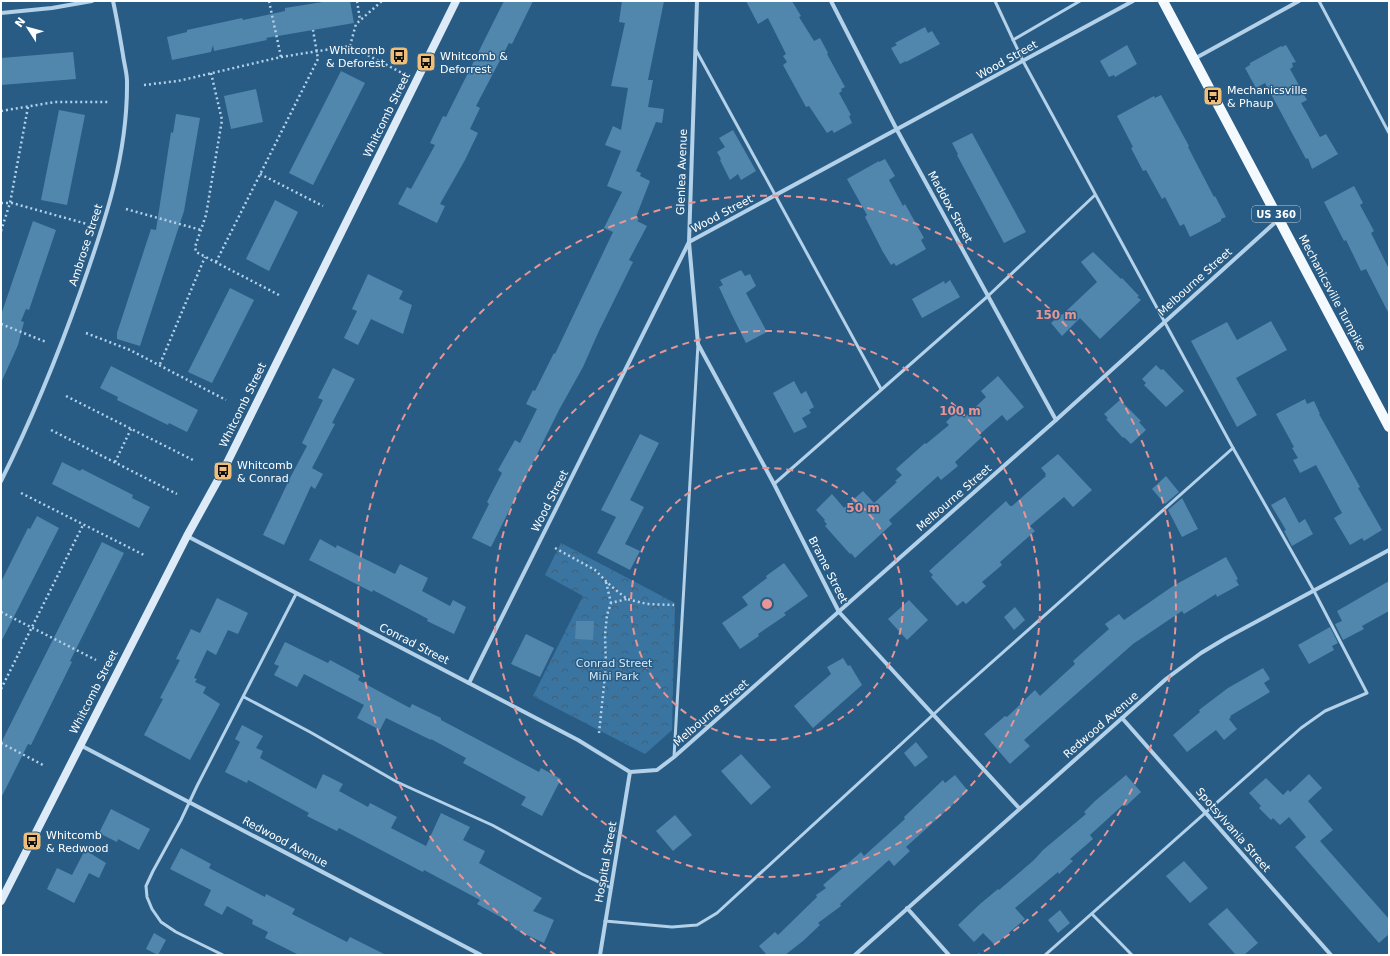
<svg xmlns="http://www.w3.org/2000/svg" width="1390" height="956" font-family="'DejaVu Sans',sans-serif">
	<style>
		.park { fill: url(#park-crowns) }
		.building { fill: #5186ad }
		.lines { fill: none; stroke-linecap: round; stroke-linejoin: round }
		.path { stroke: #b3d1e8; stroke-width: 2.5; stroke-dasharray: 2 3; stroke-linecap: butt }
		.lane { stroke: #b3d1e8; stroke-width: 3 }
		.street { stroke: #b3d1e8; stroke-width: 4 }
		.secondary { stroke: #dcebf7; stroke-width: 8 }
		.primary { stroke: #f4f9fe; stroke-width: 10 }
		.ring { fill: none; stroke: #ea9494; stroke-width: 2; stroke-dasharray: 7 5 }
		.labels { text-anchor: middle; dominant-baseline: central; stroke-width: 3; stroke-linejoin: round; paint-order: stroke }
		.shield { fill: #285c85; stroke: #beceda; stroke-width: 1 }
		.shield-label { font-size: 10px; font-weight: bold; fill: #fff }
		.poi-label { font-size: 11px; fill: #fff; stroke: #285c85; text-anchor: start }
		.street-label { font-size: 11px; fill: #fff; stroke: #285c85 }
		.park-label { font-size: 11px; fill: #d6e9f6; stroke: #285c85 }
		.centre { fill: #ea9494; stroke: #285c85; stroke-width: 2 }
		.ring-label { font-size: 12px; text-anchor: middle; font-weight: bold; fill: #ea9494; stroke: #285c85; stroke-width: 3; stroke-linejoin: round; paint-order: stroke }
	</style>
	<defs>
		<pattern id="park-crowns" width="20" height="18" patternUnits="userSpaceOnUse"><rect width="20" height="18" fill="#3a75a1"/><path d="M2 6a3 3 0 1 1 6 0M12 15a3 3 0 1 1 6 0" fill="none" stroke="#445e72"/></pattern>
	</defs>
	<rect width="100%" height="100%" fill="#285c85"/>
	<!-- park -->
	<polygon class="park" points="561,543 675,603 672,730 645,754 533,696 583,596 545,575"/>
	<!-- building -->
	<g class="building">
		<polygon points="329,1 350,1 354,23 266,38 267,40 214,51 213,45 211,52 172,60 167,37 187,32 187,30 242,18 243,20 285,11 285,8"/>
		<polygon points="504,1 533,1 512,44 509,43 476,106 480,108 470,129 478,133 465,160 440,204 445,206 437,223 398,204 407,187 411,189 435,145 430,143 443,116 446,117"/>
		<polygon points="622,1 664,1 648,80 653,80 648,107 664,109 662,123 656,122 636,171 641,173 640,176 650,181 636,217 639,219 637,221 647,226 629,260 633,262 598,333 583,367 559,410 491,547 472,538 489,504 487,502 502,473 498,470 515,440 520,443 537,409 526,404 533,390 535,391 554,353 555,354 613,232 604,228 622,192 607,186 621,151 605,145 613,126 621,130 628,88 611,86 625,23 619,22"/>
		<polygon points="746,1 792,1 801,16 799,17 814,41 820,38 828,53 827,54 845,87 841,89 842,91 839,93 851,115 849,116 852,123 834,133 832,130 827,133 809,106 806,107 783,65 787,62 783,56 786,54 768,18 758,24"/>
		<polygon points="925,27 928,33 932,31 940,44 906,62 906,61 900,64 891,48 897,45 895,43"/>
		<polygon points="1127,45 1137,64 1115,77 1114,75 1109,77 1100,61"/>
		<polygon points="1286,45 1296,62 1292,63 1293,67 1290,69 1307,100 1301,103 1320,137 1326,134 1338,154 1312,169 1308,158 1306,159 1265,83 1256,88 1245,68 1250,65 1250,63 1281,46 1282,47"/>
		<polygon points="73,52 76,79 1,85 1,58"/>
		<polygon points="341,71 365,83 313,185 289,173"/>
		<polygon points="256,89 263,122 231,129 224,96"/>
		<polygon points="1161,95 1189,146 1188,147 1214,197 1215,196 1226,217 1221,219 1221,221 1190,237 1184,224 1180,226 1165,197 1162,199 1146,170 1143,171 1131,148 1133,147 1117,116 1154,96 1155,98"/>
		<polygon points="59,110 85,115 67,205 41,200"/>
		<polygon points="176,114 200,118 184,211 140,346 117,339 117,333 151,229 156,230 171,132 173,133"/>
		<polygon points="733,130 756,171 741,180 738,174 730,180 720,160 721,159 717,152 725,147 719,138"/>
		<polygon points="972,133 1026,232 1004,243 957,155 958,154 952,143"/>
		<polygon points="885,159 895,176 889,180 903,206 905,204 924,238 921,240 926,249 896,266 894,263 891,265 883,252 865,217 867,215 847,179 879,161 879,162"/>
		<polygon points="1354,186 1363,203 1360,205 1374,231 1371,233 1389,269 1389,314 1366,269 1361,271 1346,240 1344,241 1324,202"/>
		<polygon points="275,200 298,212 269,271 246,259"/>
		<polygon points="33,221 56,230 29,310 26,309 21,321 24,322 18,345 1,383 1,315"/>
		<polygon points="1093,252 1121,279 1122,278 1139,296 1137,297 1141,300 1100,339 1080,318 1062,336 1051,323 1061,314 1062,315 1097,282 1081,262"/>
		<polygon points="741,270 745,276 750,274 756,286 746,293 767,332 746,343 731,313 719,287 723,285 720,280"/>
		<polygon points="368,274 403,291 399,299 412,305 403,334 371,319 358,345 344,338 357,311 352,309"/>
		<polygon points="950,280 960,297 922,318 912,299 944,281 945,284"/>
		<polygon points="230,288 254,300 212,383 188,372"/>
		<polygon points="1271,321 1287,350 1236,378 1257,415 1237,427 1191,341 1227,322 1237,340"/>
		<polygon points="1156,365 1161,370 1163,369 1184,391 1166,407 1144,385 1146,383 1142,379"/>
		<polygon points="111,366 198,410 187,432 169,423 168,425 117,400 118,397 100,388"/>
		<polygon points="333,368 355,379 332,423 335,424 312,468 323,474 315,489 311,486 284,545 263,535 290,478 307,446 302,443 323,400 318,398"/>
		<polygon points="998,376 1024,407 1007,421 1002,415 979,435 982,437 955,462 958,466 941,480 938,476 889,520 892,524 855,558 851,553 850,554 825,526 827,524 824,521 825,520 816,510 832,494 844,508 863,491 874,503 897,482 895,481 902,475 896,469 925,443 926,444 949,425 946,422 957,411 964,418 986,397 981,391"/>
		<polygon points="794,381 801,394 806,391 814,407 809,410 811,413 802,418 807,427 794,433 773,393"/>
		<polygon points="1305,399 1307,404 1314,401 1320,414 1319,414 1360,487 1358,488 1382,530 1364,541 1362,538 1350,545 1334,518 1342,513 1316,465 1300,473 1293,460 1298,458 1292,448 1294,447 1276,414"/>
		<polygon points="1120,400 1141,421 1139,422 1146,430 1131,444 1124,437 1123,438 1106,419 1108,418 1104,414"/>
		<polygon points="640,434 659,443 630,500 644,507 625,544 640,551 630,570 597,553 616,517 601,510"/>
		<polygon points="1058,454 1092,490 1073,507 1064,497 1030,526 1035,531 1000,562 1002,565 982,582 986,586 966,604 963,601 957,606 931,577 933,575 929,571 1006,501 1010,506 1012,506 1046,476 1045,475 1046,474 1041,468"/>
		<polygon points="62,462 80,471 82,469 133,495 132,498 150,507 139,528 52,484"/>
		<polygon points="1166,476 1179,492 1165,504 1152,489"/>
		<polygon points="1285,497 1299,523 1305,519 1313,534 1292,546 1284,531 1286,530 1271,505"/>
		<polygon points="1182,498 1198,529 1182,537 1168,510"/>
		<polygon points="37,516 59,528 1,642 1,582 28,528 30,529"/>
		<polygon points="320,539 336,548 337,545 395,574 400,564 428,578 422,591 450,606 453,600 466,607 454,634 427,621 428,619 373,590 372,592 309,560"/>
		<polygon points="102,542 124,553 70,661 72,662 31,745 28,744 1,798 1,743"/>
		<polygon points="1226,557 1238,579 1236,580 1239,585 1217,597 1216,594 1184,614 1182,611 1133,644 1024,740 1030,746 1010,764 984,734 1005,716 1007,717 1035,690 1040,696 1075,664 1073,661 1109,629 1105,624 1119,614 1124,620 1173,586"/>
		<polygon points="784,563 808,596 784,613 786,615 758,634 759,636 740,649 722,623 748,605 742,597 767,578 766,576"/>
		<polygon points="1389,581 1389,611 1362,626 1364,629 1343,640 1335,624 1342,621 1337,611"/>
		<polygon points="217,598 248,613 238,634 228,630 216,655 207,650 194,678 197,679 195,682 206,687 203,693 220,704 190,760 144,735 163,699 160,698 180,660 176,659 191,629 200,633"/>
		<polygon points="909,600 928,620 907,640 888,619"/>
		<polygon points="1015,607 1025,620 1014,630 1004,617"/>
		<polygon points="576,621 594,621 593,640 575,639"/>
		<polygon points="1330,627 1338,643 1332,646 1334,650 1309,664 1298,645"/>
		<polygon points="526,634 554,648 540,677 511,664"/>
		<polygon points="285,642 328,663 330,660 360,676 358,680 410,708 412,704 441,718 441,720 539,772 541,768 561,779 542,816 521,805 526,797 463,763 466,758 431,739 431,740 386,718 380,730 357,718 364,705 304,674 297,687 274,675 279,666 274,664"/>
		<polygon points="843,658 848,666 850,665 862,685 813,728 794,706 831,674 827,667"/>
		<polygon points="1263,668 1270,679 1264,683 1270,692 1230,716 1231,717 1229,719 1237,729 1224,740 1216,730 1187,752 1173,735 1200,712 1199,710 1228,688"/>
		<polygon points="242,725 263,736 256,748 263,751 260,758 316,789 323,774 343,784 339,791 368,807 370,803 397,817 391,828 426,846 441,813 470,827 463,840 485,851 479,863 542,898 533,911 554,920 544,943 514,929 515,925 477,904 480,900 424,870 423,872 419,870 339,828 337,831 307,816 309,813 248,780 247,783 225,772 240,742 235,739"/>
		<polygon points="916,742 928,757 915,767 904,753"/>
		<polygon points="741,754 771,787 751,805 721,771"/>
		<polygon points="1309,774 1322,788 1308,801 1333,830 1320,841 1389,919 1389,934 1379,943 1295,847 1306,837 1289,817 1280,825 1273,818 1271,820 1259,808 1261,806 1249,793 1266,778 1283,795 1288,790 1290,792"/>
		<polygon points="955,775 968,791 906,847 910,851 894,866 889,860 840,904 841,906 818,923 820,925 803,941 785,955 767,955 759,946 775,932 778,935 817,897 816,895 826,888 823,885 861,852 864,856 905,819 904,817 943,780 945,783"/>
		<polygon points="1126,775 1141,792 1126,806 1124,804 1090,835 1093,839 1070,859 1073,861 1059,874 1058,872 1015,908 1025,919 995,945 983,933 974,942 958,925 980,904 998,889 999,890 1034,860 1043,850 1086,814 1084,812 1095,801"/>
		<polygon points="111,809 150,829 139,850 118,839 117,842 99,833"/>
		<polygon points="675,815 692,835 673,851 656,831"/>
		<polygon points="181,848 211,864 209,868 265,897 266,894 295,909 292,914 347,942 350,937 386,955 299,955 265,938 268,932 252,924 253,920 227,906 222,915 204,905 211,890 170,869"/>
		<polygon points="85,850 106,863 99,878 89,873 74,903 47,889 57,868 72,875"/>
		<polygon points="1184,861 1208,888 1190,903 1166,876"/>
		<polygon points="1227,908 1258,943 1244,955 1236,955 1208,924"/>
		<polygon points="1060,910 1070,923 1058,933 1048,920"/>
		<polygon points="154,933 166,940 158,955 146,949"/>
	</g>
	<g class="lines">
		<!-- path -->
		<g class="path">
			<polyline points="269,1 281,57"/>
			<polyline points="357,1 360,20"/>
			<polyline points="350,46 356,24 382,1"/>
			<polyline points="211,73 222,120 206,215 195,247 196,252 279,295"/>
			<polyline points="144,85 178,81 281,57 350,46 406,75"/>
			<polyline points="1,111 55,102 110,102"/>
			<polyline points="260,174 323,206"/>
			<polyline points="1,203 12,203 87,224"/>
			<polyline points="126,209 201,230"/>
			<polyline points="1,231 10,203 28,107"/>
			<polyline points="216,262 318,59 313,30"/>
			<polyline points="1,324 46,342"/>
			<polyline points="86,333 130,350 226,400"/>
			<polyline points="160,364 205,257"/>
			<polyline points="66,396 195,461"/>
			<polyline points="51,430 177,494"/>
			<polyline points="115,462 131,429"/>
			<polyline points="21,493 146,556"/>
			<polyline points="555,548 595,570 611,586 627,599 647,604 674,605"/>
			<polyline points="606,582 611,603"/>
			<polyline points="1,612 96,660"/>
			<polyline points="1,689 83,525"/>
			<polyline points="599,733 606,666 605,635 607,615 611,603 627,599"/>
			<polyline points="1,743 45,766"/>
		</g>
		<!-- lane -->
		<g class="lane">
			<polyline points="995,1 1023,61 1233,448 1314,591 1367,693 1325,711 1301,728 1045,955"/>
			<polyline points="1319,1 1389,133"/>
			<polyline points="1013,40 1080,1"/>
			<polyline points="696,50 881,389"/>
			<polyline points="774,484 988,296 1095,195"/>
			<polyline points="244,697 310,732 397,782 492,825 582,874 611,888"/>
			<polyline points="674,757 698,344"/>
			<polyline points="1092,914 1132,955"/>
			<polyline points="605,921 672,927 697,925 717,913 947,702 1233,448"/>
			<polyline points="223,955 176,932 161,922 152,909 147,897 146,886 153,871 181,820 197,786 296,594"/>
		</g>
		<!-- street -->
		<g class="street">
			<polyline points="697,1 689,242 698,344 774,484 839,612 1019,808"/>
			<polyline points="831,1 897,130 1056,420"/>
			<polyline points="1,13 52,8 92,1"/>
			<polyline points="1194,59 1299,1"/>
			<path d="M1,481C32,419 58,355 81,290C105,222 128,154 127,81C127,73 124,63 123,55C120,37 117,19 113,1"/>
			<polyline points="187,536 578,740 630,772"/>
			<polyline points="469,683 689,242 1133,1"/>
			<polyline points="1122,718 1331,955"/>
			<polyline points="80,745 481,955"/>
			<polyline points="630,772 657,770 674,757 1056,420 1279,219"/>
			<polyline points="907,908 949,955"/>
			<polyline points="600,955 630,772"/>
			<polyline points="855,955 1166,679 1201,653 1226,638 1389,550"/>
		</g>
		<!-- secondary -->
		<polyline class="secondary" points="1,901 187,536 223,471 456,1"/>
		<!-- primary -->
		<polyline class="primary" points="1163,1 1389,427"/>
	</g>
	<!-- distance rings -->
	<g class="ring">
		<circle cx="767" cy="604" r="136"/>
		<circle cx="767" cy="604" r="273"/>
		<path d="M556 955A409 409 0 1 1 978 955"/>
	</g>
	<!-- icons -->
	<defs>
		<g id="bus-square" transform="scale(1)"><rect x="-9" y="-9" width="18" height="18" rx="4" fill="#efbe79" stroke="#285c85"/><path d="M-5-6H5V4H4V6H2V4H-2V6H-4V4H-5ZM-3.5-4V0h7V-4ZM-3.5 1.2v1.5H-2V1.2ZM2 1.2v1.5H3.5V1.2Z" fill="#111"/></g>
	</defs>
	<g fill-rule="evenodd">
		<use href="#bus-square" x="399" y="56"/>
		<use href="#bus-square" x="426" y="62"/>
		<use href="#bus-square" x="1213" y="96"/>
		<use href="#bus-square" x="223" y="471"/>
		<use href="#bus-square" x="32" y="841"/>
	</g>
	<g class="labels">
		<!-- shield labels -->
		<rect class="shield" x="1252" y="206" width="48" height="16" rx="3"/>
		<g class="shield-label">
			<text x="1276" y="214">US 360</text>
		</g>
		<!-- poi labels -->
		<g class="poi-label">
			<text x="385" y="50" text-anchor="end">Whitcomb<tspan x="385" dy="13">&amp; Deforest</tspan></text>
			<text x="440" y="56">Whitcomb &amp;<tspan x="440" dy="13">Deforrest</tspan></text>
			<text x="1227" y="90">Mechanicsville<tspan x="1227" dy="13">&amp; Phaup</tspan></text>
			<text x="237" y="465">Whitcomb<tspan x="237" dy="13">&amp; Conrad</tspan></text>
			<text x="46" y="835">Whitcomb<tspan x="46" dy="13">&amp; Redwood</tspan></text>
		</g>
		<!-- street labels -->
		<g class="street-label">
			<text transform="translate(1007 60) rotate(-29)">Wood Street</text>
			<text transform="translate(387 115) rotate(-64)">Whitcomb Street</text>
			<text transform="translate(682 172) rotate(-88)">Glenlea Avenue</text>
			<text transform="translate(950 207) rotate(61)">Maddox Street</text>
			<text transform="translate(722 214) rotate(-28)">Wood Street</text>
			<text transform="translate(86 245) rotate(-72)">Ambrose Street</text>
			<text transform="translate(1195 282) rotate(-42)">Melbourne Street</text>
			<text transform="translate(1332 293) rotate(62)">Mechanicsville Turnpike</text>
			<text transform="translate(243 405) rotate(-64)">Whitcomb Street</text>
			<text transform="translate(954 498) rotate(-41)">Melbourne Street</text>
			<text transform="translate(550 501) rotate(-63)">Wood Street</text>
			<text transform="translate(828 570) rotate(63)">Brame Street</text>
			<text transform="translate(414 644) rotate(27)">Conrad Street</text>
			<text transform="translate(94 692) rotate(-63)">Whitcomb Street</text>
			<text transform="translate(711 713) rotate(-41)">Melbourne Street</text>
			<text transform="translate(1101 725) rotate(-41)">Redwood Avenue</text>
			<text transform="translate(1233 830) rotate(49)">Spotsylvania Street</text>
			<text transform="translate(285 842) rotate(28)">Redwood Avenue</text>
			<text transform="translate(606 862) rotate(-80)">Hospital Street</text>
		</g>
		<!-- park labels -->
		<g class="park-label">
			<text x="614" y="663">Conrad Street<tspan x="614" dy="13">Mini Park</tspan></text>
		</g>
	</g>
	<circle cx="767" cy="604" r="6" class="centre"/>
	<g class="ring-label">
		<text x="1056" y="319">150 m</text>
		<text x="960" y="415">100 m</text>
		<text x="863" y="512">50 m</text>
	</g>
	<!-- border -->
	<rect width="1390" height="956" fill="none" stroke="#ffffff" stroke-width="4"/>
	<!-- north arrow -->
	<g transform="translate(28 28) rotate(306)" stroke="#285c85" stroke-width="3" paint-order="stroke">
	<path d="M0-3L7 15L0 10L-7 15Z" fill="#ffffff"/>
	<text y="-6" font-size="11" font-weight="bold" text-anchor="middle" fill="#ffffff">N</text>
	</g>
</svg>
